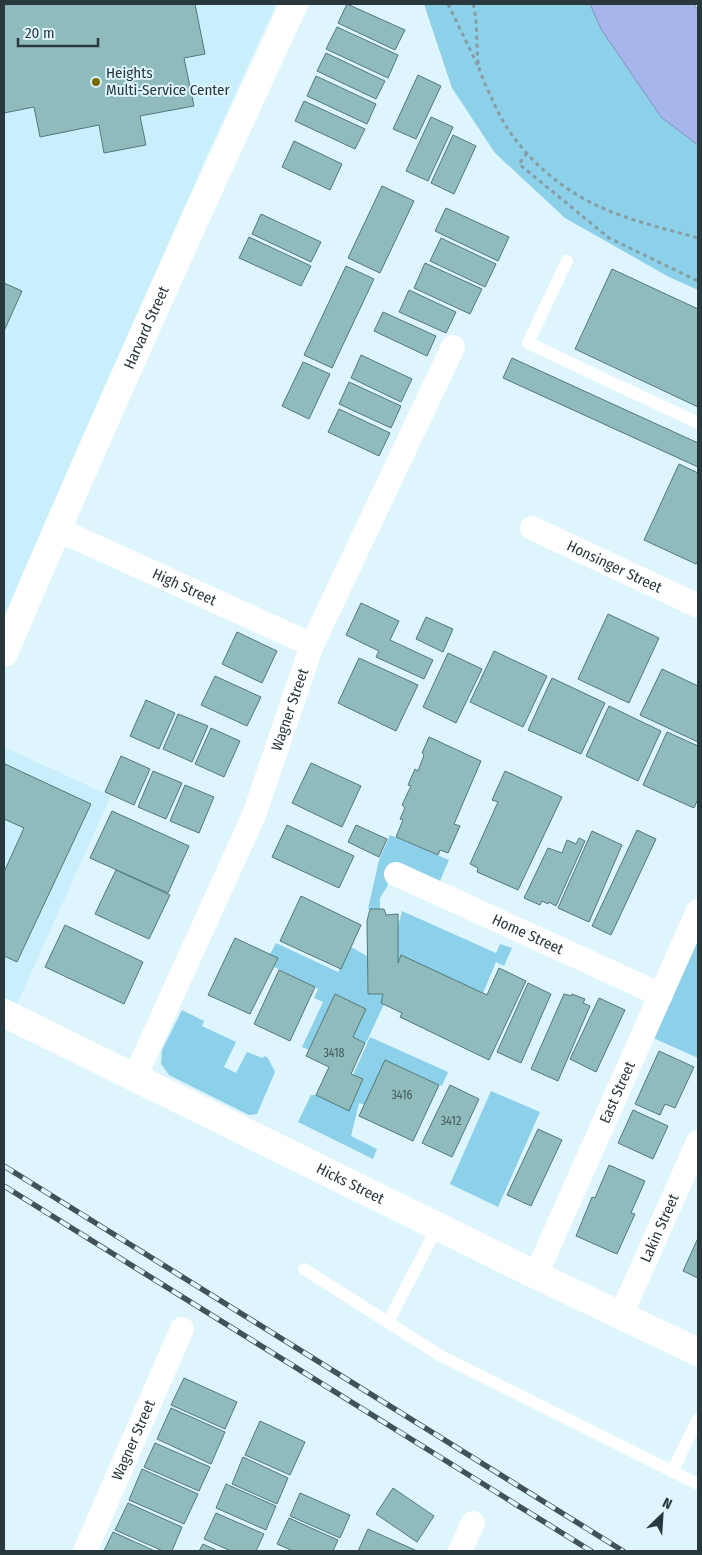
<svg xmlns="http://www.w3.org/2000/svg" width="702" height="1555" font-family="'Fira Sans Condensed',sans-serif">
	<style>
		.built { fill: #c9effd }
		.green { fill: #8cd0e9 }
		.water { fill: #a6b6ec; stroke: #8090b8 }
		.building { fill: #90bbbc; stroke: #51797b }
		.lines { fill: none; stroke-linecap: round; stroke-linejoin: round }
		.path { stroke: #889ca3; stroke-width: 3; stroke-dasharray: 4 4; stroke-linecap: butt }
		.service { stroke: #fff; stroke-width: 12 }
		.minor { stroke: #fff; stroke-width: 24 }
		.tertiary { stroke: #fff; stroke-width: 28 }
		.rail-casing { stroke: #425358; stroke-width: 5.5 }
		.rail { stroke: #def5fe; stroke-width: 4; stroke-dasharray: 11; stroke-linecap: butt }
		.poi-dot { fill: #786c05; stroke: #def5fe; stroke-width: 2 }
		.labels { text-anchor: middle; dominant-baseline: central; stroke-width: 4; stroke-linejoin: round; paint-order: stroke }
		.number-label { font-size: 12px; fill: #42595d }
		.poi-label { font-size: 15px; fill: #28383d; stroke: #def5fe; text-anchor: start }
		.street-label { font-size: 15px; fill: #28383d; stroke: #def5fe }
	</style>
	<rect width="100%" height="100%" fill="#def5fe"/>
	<!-- built -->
	<g class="built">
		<polygon points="4,4 276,4 203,164 4,622"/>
		<polygon points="4,747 111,796 16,1006 4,1000"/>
	</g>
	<!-- green -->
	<g class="green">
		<polygon points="424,4 590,4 601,29 661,117 698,145 698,290 669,277 565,218 495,153 452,88"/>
		<polygon points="390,835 449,860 439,883 386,878 388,885 380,898 380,909 368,909 379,860"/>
		<polygon points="402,911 496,953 500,944 512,948 504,966 496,962 483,993 401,956 398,963 398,926"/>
		<polygon points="698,930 698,1058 651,1037"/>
		<polygon points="276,943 338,972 351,947 367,956 368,994 383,994 381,1003 384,1004 366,1043 353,1037 366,1009 335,994 309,1050 302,1047 323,1002 314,998 318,989 315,987 274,967 278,958 270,954"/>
		<polygon points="182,1010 204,1021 202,1026 236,1042 224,1067 236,1073 247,1052 263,1058 264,1056 268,1058 275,1072 257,1114 249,1115 169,1075 161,1064 162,1050"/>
		<polygon points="370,1037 448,1072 442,1086 386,1061 365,1105 359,1103 351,1136 377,1149 373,1159 298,1122 311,1095 316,1095 349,1110 363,1080 353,1075"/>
		<polygon points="491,1091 540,1112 498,1207 450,1184"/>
	</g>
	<!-- water -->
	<polygon class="water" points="590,4 694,4 698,10 698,145 661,117 601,29"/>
	<!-- building -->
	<g class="building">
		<polygon points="4,4 195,4 205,54 184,58 194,106 140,116 146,145 104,153 99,125 40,137 34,107 4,113"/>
		<polygon points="347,4 405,30 395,50 338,23"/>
		<polygon points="337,27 398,55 388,78 326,49"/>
		<polygon points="326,53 385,81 376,99 317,71"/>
		<polygon points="418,75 441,86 416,139 393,129"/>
		<polygon points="316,76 376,104 367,124 307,96"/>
		<polygon points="304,101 365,129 355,149 295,121"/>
		<polygon points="431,117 453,127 428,181 406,171"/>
		<polygon points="453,135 476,146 454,194 431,183"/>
		<polygon points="294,141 342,164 330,190 282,167"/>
		<polygon points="382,186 414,201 380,273 348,258"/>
		<polygon points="446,208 509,237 498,261 435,231"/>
		<polygon points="261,214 321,242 311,262 252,234"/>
		<polygon points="249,237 311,266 301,286 239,258"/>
		<polygon points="441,238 496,264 485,287 430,261"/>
		<polygon points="425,263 482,289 470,314 414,288"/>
		<polygon points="346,266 374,279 332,368 304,355"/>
		<polygon points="612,269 698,309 698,407 575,349"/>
		<polygon points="4,283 22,291 4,331"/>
		<polygon points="409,290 456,312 446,333 399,312"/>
		<polygon points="383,312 436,336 427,356 374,331"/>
		<polygon points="361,355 412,379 401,402 351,378"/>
		<polygon points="512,358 698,443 698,467 503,378"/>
		<polygon points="303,362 330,374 309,419 282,406"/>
		<polygon points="349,382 401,406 391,428 339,404"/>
		<polygon points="339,409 390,433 379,456 328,432"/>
		<polygon points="679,464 698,473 698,560 696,564 644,540"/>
		<polygon points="361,603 399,621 390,640 433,660 424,679 376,657 379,651 346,635"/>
		<polygon points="608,614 659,638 629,703 578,679"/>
		<polygon points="426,617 453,629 443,652 416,639"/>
		<polygon points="237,632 277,651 262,683 222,664"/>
		<polygon points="494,651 547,676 523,727 470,702"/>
		<polygon points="448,653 482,669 456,723 423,707"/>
		<polygon points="359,658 418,685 396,731 338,703"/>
		<polygon points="662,669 698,686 698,742 640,715"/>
		<polygon points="215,676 261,697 247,726 201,705"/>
		<polygon points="552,678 605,703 581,754 528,730"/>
		<polygon points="146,700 175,713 159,749 130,736"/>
		<polygon points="609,706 661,731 638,781 586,756"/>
		<polygon points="178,714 208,726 192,762 163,749"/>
		<polygon points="211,728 240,741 224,777 195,764"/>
		<polygon points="667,732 698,746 698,799 694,808 643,785"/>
		<polygon points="429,737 481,761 454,824 460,826 448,853 440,850 438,855 396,837 403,820 400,819 405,808 402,805 411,786 408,785 415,769 418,771 424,755 422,753"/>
		<polygon points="121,756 150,769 134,805 105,792"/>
		<polygon points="311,763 361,786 342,827 292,803"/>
		<polygon points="5,764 91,804 17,962 4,956 4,872 24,828 4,819 4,768"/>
		<polygon points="153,771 182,783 166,819 138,807"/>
		<polygon points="505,771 562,797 518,890 477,872 478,868 470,864 498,802 492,800"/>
		<polygon points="185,785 214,797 199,833 170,821"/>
		<polygon points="112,811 189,846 168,893 90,858"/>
		<polygon points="287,825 354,856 339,888 272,857"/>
		<polygon points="356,825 387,839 379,857 348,842"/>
		<polygon points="637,830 656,839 611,935 592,926"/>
		<polygon points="592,831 622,845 589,922 558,908"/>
		<polygon points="579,838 585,841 556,906 549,902 548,904 542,901 540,905 524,898 548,848 562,853 567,840 576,844"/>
		<polygon points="116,870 170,895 149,939 95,914"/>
		<polygon points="301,896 361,925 341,969 280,941"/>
		<polygon points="370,909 384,909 386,915 398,914 398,963 401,955 487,995 499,968 526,981 489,1060 400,1017 402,1013 381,1003 383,994 368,994 367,921"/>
		<polygon points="65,925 143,962 124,1004 45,967"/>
		<polygon points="235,938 278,958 250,1014 208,995"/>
		<polygon points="279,970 315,987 290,1041 254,1024"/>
		<polygon points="528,983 551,994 521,1063 497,1052"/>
		<polygon points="335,994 366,1009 353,1037 365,1043 351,1074 363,1079 349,1111 316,1095 329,1067 306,1056"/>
		<polygon points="564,994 571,996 572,994 585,999 583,1003 590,1006 558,1081 531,1069"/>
		<polygon points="599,998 625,1010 596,1072 570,1059"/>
		<polygon points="659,1051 694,1067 675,1108 665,1104 660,1115 635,1104"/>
		<polygon points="385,1060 439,1085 413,1141 359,1116"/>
		<polygon points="450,1085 479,1099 452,1157 422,1143"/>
		<polygon points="633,1110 668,1126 653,1159 618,1143"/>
		<polygon points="538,1129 562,1140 531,1206 507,1195"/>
		<polygon points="609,1165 645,1181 631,1213 635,1214 617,1254 576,1236 592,1197 595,1198"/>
		<polygon points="698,1238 698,1278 683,1271"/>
		<polygon points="184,1378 237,1402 225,1429 171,1405"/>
		<polygon points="171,1408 225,1432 211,1464 157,1439"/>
		<polygon points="260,1421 305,1442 290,1475 245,1455"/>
		<polygon points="155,1443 210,1467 199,1491 144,1467"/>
		<polygon points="243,1457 288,1478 277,1504 232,1484"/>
		<polygon points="142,1469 198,1494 184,1524 129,1500"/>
		<polygon points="226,1484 276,1506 266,1530 216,1508"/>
		<polygon points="393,1488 434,1516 417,1542 376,1514"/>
		<polygon points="300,1493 350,1515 340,1538 290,1516"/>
		<polygon points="128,1503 182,1527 172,1551 163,1551 115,1530"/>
		<polygon points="216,1513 264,1534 256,1551 231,1551 204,1539"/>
		<polygon points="289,1518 338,1540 333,1551 293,1551 277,1544"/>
		<polygon points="368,1529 417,1551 358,1551"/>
		<polygon points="113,1532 155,1551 104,1551"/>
		<polygon points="203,1544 218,1551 199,1551"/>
	</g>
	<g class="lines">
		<!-- path -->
		<g class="path">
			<polyline points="448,4 478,66"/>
			<path d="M473,4C479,25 475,47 479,68C482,78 488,90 492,99C512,147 554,186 600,207C631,221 666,229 698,238"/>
			<polyline points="527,153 519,164 609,238 698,281"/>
		</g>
		<!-- service -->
		<g class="service">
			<polyline points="567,261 528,343 698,423"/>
			<polyline points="304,1269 441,1356 698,1484"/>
			<polyline points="388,1322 438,1226"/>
			<polyline points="672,1472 698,1419"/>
		</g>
		<!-- minor -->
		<g class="minor">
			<path id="s1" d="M532,528L698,606"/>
			<path id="s2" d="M57,529L312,645"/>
			<path id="s3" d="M396,874L661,995"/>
			<path id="s4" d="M135,1077L254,815L312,645L453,347"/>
			<path id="s5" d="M536,1275L698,911"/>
			<path id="s6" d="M621,1315L698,1142"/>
			<path id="s7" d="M85,1551L182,1329"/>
			<polyline points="460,1551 473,1523"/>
		</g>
		<!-- tertiary -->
		<g class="tertiary">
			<path id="s8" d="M4,653C97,435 194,219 294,4"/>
			<path id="s9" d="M4,1013L536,1275L698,1352"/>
		</g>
		<!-- rail casing -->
		<g class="rail-casing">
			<g id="rail">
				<polyline points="4,1166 623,1551"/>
				<polyline points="4,1186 591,1551"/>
			</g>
		</g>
		<!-- rail -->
		<use href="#rail" class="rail"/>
	</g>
	<!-- markers -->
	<circle class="poi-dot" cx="96" cy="82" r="5"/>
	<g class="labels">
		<!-- number labels -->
		<g class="number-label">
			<text x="334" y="1053">3418</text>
			<text x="402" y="1095">3416</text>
			<text x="451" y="1121">3412</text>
		</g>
		<!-- poi labels -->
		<g class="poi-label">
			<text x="106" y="73">Heights<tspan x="106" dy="17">Multi-Service Center</tspan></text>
		</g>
		<!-- street labels -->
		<g class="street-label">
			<text stroke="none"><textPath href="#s8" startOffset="355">Harvard Street</textPath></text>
			<text stroke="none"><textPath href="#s1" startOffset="91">Honsinger Street</textPath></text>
			<text stroke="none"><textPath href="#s2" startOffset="140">High Street</textPath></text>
			<text stroke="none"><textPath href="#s4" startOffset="399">Wagner Street</textPath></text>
			<text stroke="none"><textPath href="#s3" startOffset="145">Home Street</textPath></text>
			<text stroke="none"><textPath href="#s5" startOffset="200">East Street</textPath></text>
			<text stroke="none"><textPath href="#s9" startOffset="386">Hicks Street</textPath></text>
			<text stroke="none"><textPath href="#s6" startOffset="95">Lakin Street</textPath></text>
			<text stroke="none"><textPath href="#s7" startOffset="121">Wagner Street</textPath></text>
		</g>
	</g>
	<!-- border -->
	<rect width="702" height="1555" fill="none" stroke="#28383d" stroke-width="10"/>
	<!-- north arrow -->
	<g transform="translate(662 1515) rotate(25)" stroke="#def5fe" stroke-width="4" paint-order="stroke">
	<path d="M0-4L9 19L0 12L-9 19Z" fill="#28383d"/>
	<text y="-8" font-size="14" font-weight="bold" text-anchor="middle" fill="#28383d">N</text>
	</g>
	<!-- scale -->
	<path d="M18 38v8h80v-8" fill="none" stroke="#28383d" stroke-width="2.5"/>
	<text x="25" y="38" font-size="15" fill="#28383d" stroke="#def5fe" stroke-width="4" paint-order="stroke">20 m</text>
</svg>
